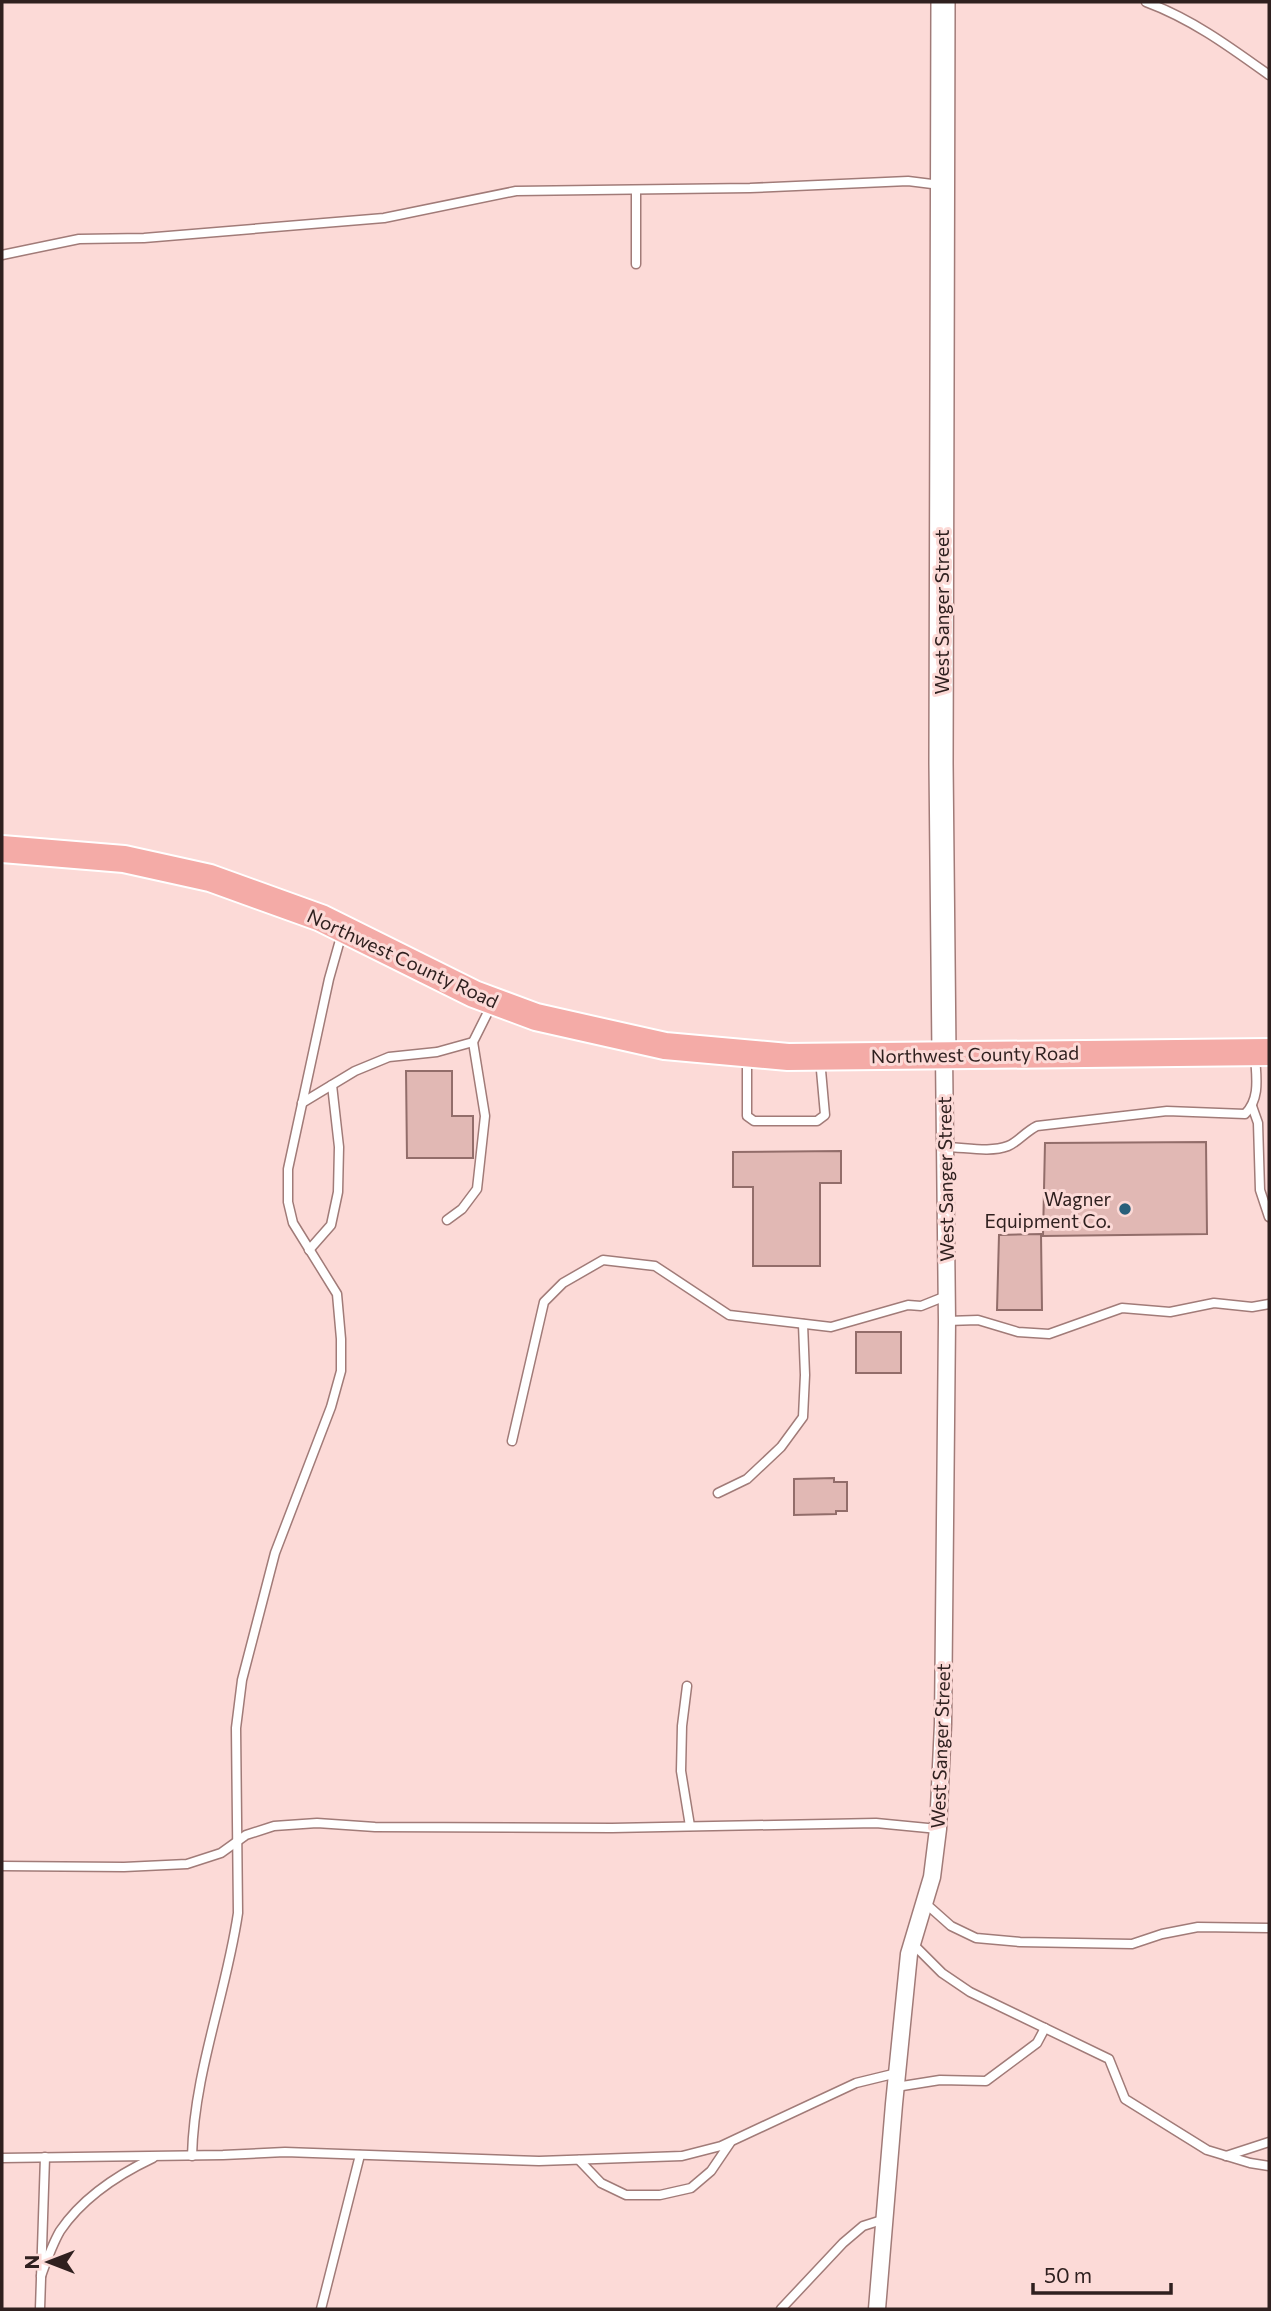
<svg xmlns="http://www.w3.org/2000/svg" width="1271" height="2311" font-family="Commissioner,sans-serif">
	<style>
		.building { fill: #e1b8b4; stroke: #926d6a; stroke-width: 2 }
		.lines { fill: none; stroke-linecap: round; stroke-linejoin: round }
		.service-casing { stroke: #a17b78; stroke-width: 11 }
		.minor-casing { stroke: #a17b78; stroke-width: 19 }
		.secondary-casing { stroke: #a17b78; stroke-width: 26 }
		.trunk-casing { stroke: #fff; stroke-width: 30 }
		.service { stroke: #fff; stroke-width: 8 }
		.minor { stroke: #fff; stroke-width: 16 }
		.secondary { stroke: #fff; stroke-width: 23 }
		.trunk { stroke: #f4aba7; stroke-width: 26 }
		.poi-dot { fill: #295f7a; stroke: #fcdad7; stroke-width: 2.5 }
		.labels { text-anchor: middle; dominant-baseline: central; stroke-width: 6; stroke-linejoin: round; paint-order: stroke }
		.street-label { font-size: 19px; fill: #2f201f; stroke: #fcdad7 }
		.poi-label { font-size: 19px; fill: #2f201f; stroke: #fcdad7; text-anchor: end }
	</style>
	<rect width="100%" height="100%" fill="#fcdad7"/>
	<!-- building -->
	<g class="building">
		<polygon points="406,1071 452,1071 452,1116 473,1116 473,1158 407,1158"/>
		<polygon points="1206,1142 1207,1234 1043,1236 1045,1143"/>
		<polygon points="841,1151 841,1183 820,1183 820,1266 753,1266 753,1187 733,1187 733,1152"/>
		<polygon points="1041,1234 1042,1310 997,1310 999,1235"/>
		<rect x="856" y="1332" width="45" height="41"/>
		<polygon points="834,1478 834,1482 847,1482 847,1511 836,1511 836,1514 794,1515 794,1479"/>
	</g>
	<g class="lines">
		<!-- service casing -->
		<g class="service-casing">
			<g id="service">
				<path d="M1146,2C1192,19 1230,47 1269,75"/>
				<polyline points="636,190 636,264"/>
				<polyline points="2,255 79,239 144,238 384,218 516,191 750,188 908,181 940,185"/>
				<polyline points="747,1056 747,1116 754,1121 817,1121 825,1115 820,1059"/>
				<polyline points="302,1103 355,1071 389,1057 437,1052 473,1042 492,1004"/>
				<polyline points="1252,1106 1258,1123 1260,1190 1269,1217"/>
				<path d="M945,1147C964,1147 990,1153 1008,1146C1018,1142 1025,1132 1037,1126L1167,1111L1245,1114C1261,1098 1256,1076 1255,1055"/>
				<polyline points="447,1220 462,1209 477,1189 485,1116 473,1042"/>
				<polyline points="309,1250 331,1225 338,1192 339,1147 332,1085"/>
				<polyline points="947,1321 978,1320 1018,1332 1049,1334 1122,1308 1170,1312 1214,1303 1252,1307 1269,1304"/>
				<polyline points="512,1441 544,1302 563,1283 603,1260 655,1266 729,1315 831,1327 908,1305 921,1306 946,1296"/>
				<polyline points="718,1493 747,1479 781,1447 803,1417 805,1375 803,1324"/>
				<polyline points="687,1686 682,1726 681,1771 690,1826"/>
				<polyline points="2,1866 124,1867 187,1864 221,1853 246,1835 274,1826 317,1823 375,1827 612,1828 876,1823 938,1829"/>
				<polyline points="924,1902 951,1926 976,1938 1020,1942 1132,1944 1162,1934 1198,1927 1269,1928"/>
				<polyline points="912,1943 942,1973 970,1992 1109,2059 1125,2099 1207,2150 1250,2163 1269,2166"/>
				<polyline points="896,2087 940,2080 986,2081 1037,2043 1045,2028"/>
				<path d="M192,2156C194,2072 226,1995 238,1913L236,1728L242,1680L275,1553L331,1407L341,1371V1339L337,1294L293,1223L288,1202V1169L329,979L342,933"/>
				<polyline points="1226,2156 1269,2142"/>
				<polyline points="2,2158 223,2155 285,2152 539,2161 682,2156 721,2146 856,2083 897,2073"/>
				<polyline points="579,2160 601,2183 626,2195 660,2195 691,2188 711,2171 730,2143"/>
				<path d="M41,2276C46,2262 52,2245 60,2231C83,2197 117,2175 153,2158"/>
				<polyline points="40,2309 45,2157"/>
				<polyline points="321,2309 360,2155"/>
				<polyline points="781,2309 843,2243 863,2226 885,2219"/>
			</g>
		</g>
		<!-- minor casing -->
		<g class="minor-casing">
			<polyline id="minor" points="877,2309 894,2104 909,1954 932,1877 938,1829 943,1724 947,1321 944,1054"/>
		</g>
		<!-- secondary casing -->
		<g class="secondary-casing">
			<polyline id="secondary" points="943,2 941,763 944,1054"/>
		</g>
		<!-- trunk casing -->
		<g class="trunk-casing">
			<polyline id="trunk" points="2,849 124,859 210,878 321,918 474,994 536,1017 665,1046 788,1057 1269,1052"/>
		</g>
		<!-- service -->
		<use href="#service" class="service"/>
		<!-- minor -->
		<use href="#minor" class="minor"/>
		<!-- secondary -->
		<use href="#secondary" class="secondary"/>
		<!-- trunk -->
		<use href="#trunk" class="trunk"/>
	</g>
	<!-- markers -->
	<circle class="poi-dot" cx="1125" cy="1209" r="7"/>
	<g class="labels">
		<!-- street labels -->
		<g class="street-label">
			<text transform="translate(941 612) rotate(-90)">West Sanger Street</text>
			<text transform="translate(403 958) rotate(25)">Northwest County Road</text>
			<text transform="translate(975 1054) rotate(-1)">Northwest County Road</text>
			<text transform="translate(945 1179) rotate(-91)">West Sanger Street</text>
			<text transform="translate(940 1746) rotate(-88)">West Sanger Street</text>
		</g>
		<!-- poi labels -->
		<g class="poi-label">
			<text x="1111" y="1198">Wagner<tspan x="1111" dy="22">Equipment Co.</tspan></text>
		</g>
	</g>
	<!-- border -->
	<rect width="1271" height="2311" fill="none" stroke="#2f201f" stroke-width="7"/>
	<!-- north arrow -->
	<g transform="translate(49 2262) rotate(270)" stroke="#fcdad7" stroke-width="5" paint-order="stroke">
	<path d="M0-5L12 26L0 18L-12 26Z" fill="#2f201f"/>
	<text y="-10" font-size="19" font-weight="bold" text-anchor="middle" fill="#2f201f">N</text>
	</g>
	<!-- scale -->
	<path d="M1033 2283v10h138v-10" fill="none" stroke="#2f201f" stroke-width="3.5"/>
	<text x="1044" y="2283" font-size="21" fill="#2f201f" stroke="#fcdad7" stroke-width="5" paint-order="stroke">50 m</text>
</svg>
